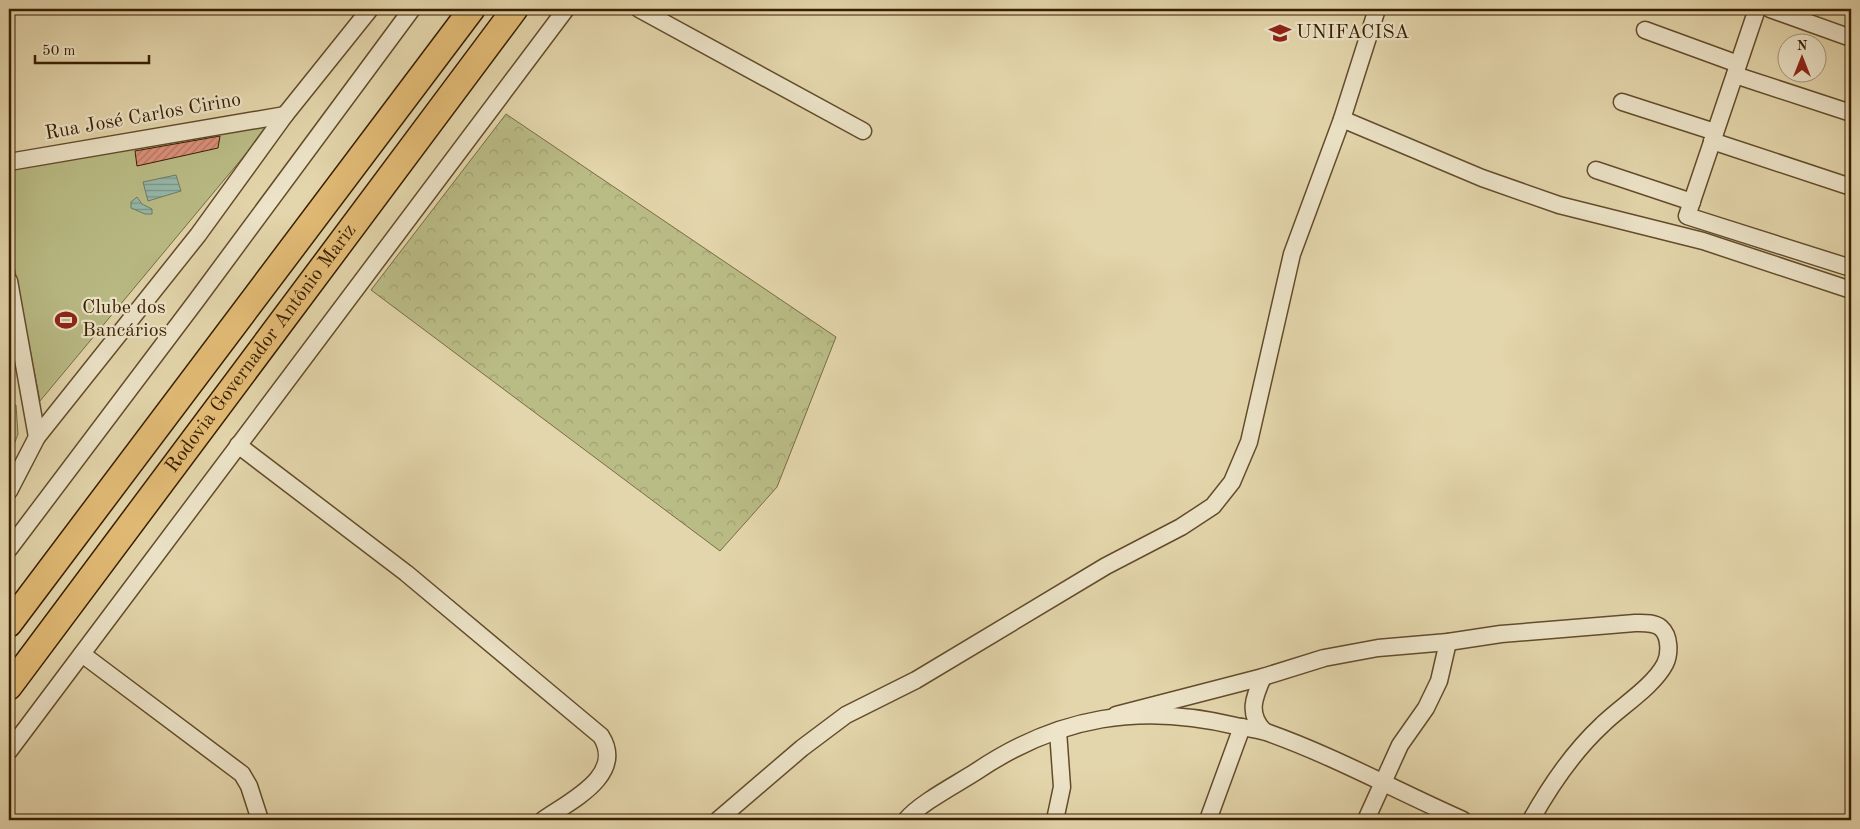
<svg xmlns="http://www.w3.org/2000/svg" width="1860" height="829" font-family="'Old Standard TT',serif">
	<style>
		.grass { fill: url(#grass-tufts); stroke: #796d43 }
		.forest { fill: url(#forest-crowns); stroke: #796d43 }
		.garden { fill: #babc86; stroke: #796d43 }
		.water { fill: url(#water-rules); stroke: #707b67 }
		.building { fill: url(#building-hatch); stroke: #381e00 }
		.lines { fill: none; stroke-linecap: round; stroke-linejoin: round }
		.minor-casing { stroke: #634c2b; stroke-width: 19 }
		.highway-casing { stroke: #381e00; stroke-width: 28 }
		.minor { stroke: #ede4c9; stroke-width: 16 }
		.highway { stroke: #e2bb76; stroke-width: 25 }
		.labels { text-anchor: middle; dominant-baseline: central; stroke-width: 4.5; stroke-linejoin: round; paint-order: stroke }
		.poi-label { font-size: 20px; fill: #381e00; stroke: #ede4c9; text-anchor: start }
		.street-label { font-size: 20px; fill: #381e00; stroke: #ede4c9 }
	</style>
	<defs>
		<pattern id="grass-tufts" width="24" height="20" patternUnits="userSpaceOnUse" patternTransform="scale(1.25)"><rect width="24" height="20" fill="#babc86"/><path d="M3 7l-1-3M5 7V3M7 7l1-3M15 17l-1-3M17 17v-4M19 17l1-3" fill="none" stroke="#a1a172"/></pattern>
		<pattern id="forest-crowns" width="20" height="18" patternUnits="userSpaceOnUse" patternTransform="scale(1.25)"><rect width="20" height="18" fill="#babc86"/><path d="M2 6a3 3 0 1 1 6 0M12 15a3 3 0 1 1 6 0" fill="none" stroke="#a1a172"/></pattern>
		<pattern id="water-rules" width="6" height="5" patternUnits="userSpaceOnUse" patternTransform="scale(1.25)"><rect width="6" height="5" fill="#95b9ab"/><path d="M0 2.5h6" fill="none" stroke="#7b9689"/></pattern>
		<pattern id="building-hatch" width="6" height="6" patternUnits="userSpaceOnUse" patternTransform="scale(1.25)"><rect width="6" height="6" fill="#db917b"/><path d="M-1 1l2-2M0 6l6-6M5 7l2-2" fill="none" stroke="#b37662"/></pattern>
	</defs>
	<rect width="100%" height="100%" fill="#e4d6ac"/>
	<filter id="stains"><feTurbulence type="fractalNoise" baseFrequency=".004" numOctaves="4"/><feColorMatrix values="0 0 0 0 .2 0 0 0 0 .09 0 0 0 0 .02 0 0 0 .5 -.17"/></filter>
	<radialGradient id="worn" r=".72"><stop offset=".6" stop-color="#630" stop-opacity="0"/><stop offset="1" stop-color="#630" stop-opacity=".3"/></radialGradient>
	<!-- grass -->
	<polygon class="grass" points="16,405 18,434 9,458 9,406"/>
	<!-- forest -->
	<polygon class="forest" points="506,114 836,337 777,487 720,551 371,290"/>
	<!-- garden -->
	<polygon class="garden" points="274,120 40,401 9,239 9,167"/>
	<!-- water -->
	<g class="water">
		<polygon points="176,175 181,191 148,201 143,182"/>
		<polygon points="137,197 142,204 152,209 152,214 145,214 131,208 131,202"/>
	</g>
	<!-- building -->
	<polygon class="building" points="220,136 218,148 137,166 135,151"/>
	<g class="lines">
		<!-- minor casing -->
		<g class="minor-casing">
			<g id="minor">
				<polyline points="639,9 863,131"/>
				<polyline points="1757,9 1687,216 1851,268"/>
				<polyline points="1770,9 1851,38"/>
				<polyline points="1645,30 1738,64"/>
				<polyline points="1735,75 1851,113"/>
				<polyline points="1622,102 1715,132"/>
				<polyline points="1342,119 1482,178 1559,205 1703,241 1851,290"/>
				<polyline points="1712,141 1851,187"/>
				<polyline points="9,162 285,115"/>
				<polyline points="1596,170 1692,202"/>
				<polyline points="9,281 37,437"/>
				<path d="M238,445L406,573L601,736C626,776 568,802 543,820"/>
				<polyline points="9,491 37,437 198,235 285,115 370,9"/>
				<polyline points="9,549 196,301 412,9"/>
				<polyline points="82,654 242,774 249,786 260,820"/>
				<path d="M1263,677C1254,697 1247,714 1264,731"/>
				<path d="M1116,715L1263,677L1324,658L1378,648L1448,642L1501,634L1635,623C1643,623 1654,622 1661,628C1670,636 1670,654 1665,664C1653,687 1620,707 1602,725C1573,752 1550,786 1531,820"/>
				<polyline points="9,751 566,9"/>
				<polyline points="718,820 802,748 846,715 916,680 1106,566 1181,527 1213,506 1232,482 1249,442 1292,254 1342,119 1377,9"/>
				<path d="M906,820C920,803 957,784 977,771C1059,716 1141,703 1236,726C1246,728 1256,729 1266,732C1334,756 1397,791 1463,820"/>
				<polyline points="1055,820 1062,787 1058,731"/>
				<polyline points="1208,820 1242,727"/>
				<polyline points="1366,820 1400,745 1426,708 1439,681 1448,642"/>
			</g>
		</g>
		<!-- highway casing -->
		<g class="highway-casing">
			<g id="highway">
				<polyline points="9,624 472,9"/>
				<path id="s1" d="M9,687L515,9"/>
			</g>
		</g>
		<!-- minor -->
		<use href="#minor" class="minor"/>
		<!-- highway -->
		<use href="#highway" class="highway"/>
	</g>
	<!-- icons -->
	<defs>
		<g id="university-bare" transform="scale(1.725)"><path d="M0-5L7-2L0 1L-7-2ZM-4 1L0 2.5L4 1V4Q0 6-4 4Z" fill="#8f2418" stroke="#ede4c9" stroke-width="2.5" paint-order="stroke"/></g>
		<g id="stadium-bare" transform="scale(1.725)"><path d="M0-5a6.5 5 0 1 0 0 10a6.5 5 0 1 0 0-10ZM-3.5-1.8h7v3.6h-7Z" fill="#8f2418" stroke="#ede4c9" stroke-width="2.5" paint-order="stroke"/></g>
	</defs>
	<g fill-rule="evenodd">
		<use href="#university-bare" x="1280" y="33"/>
		<use href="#stadium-bare" x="66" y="320"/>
	</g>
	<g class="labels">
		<!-- poi labels -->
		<g class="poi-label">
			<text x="1296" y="33">UNIFACISA</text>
			<text x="82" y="308">Clube dos<tspan x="82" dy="23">Bancários</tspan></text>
		</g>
		<!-- street labels -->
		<g class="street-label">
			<text transform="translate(143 117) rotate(-10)">Rua José Carlos Cirino</text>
			<text stroke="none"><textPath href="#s1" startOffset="422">Rodovia Governador Antônio Mariz</textPath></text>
		</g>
	</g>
	<!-- margin -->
	<rect width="1860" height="829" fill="none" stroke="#e4d6ac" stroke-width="30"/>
	<rect x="10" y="10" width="1840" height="809" fill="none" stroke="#381e00" stroke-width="2.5"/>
	<rect x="15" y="15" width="1830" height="799" fill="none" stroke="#381e00"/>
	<!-- north arrow -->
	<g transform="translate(1802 58)"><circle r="24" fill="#ede4c9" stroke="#a59579"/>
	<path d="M0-4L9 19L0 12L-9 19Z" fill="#8f2418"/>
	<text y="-8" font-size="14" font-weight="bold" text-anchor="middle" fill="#381e00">N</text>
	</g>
	<!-- scale -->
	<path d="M35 55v8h114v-8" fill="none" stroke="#381e00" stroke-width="2.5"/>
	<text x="42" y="55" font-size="15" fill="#381e00" stroke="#ede4c9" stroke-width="4" paint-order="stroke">50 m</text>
	<rect width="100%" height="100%" filter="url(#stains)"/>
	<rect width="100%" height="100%" fill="url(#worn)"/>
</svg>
